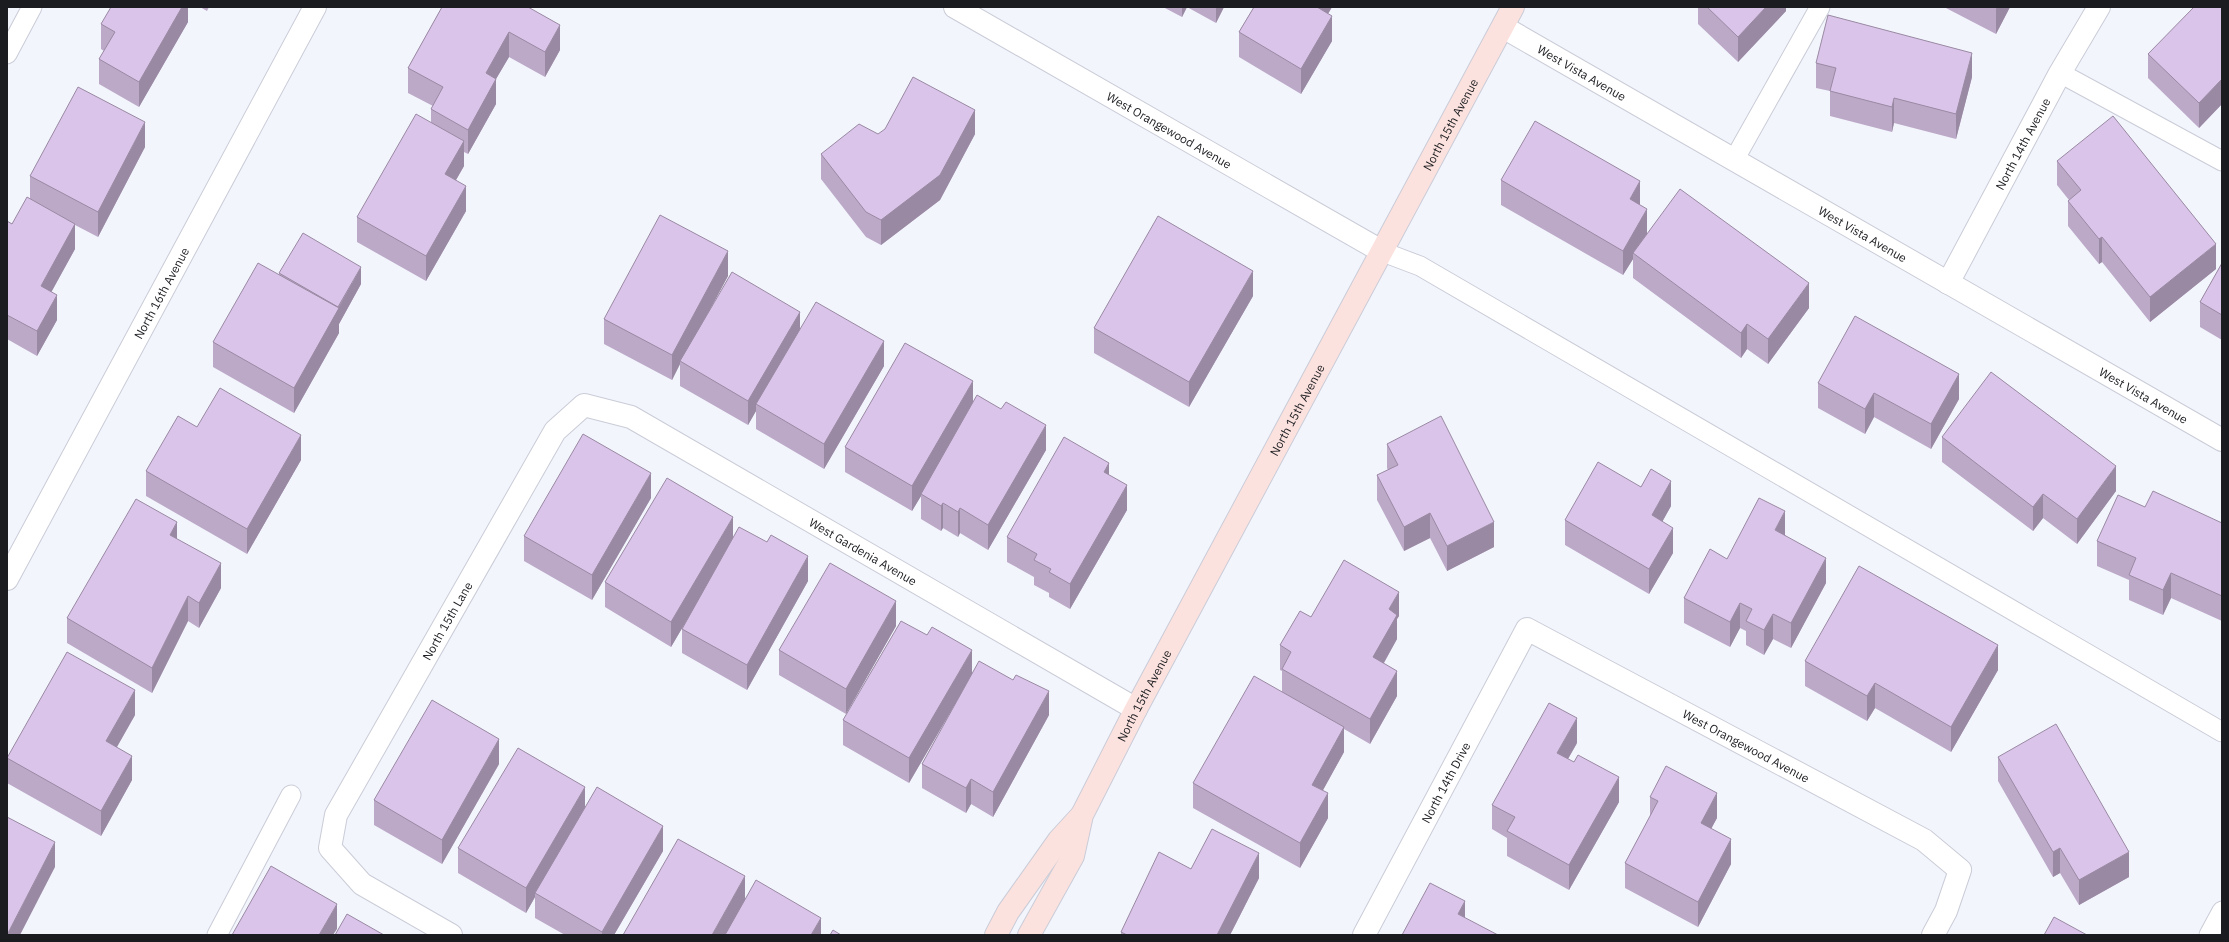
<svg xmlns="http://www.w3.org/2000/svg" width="2229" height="942" font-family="'IBM Plex Sans',sans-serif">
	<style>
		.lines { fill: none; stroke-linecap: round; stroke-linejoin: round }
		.lane-casing { stroke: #caccd7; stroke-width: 21 }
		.street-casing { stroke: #caccd7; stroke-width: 24 }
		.secondary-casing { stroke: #caccd7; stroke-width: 24 }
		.lane { stroke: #fff; stroke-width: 19 }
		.street { stroke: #fff; stroke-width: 22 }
		.secondary { stroke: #fce2de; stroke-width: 22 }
		.wall { fill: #bca9c8 }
		.shaded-wall { fill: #9989a3 }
		.building { fill: #dbc4e9; stroke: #9989a3 }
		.labels { text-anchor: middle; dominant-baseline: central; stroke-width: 4; stroke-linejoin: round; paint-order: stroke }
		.street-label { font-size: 12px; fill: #1b1c20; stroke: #f3f5fd }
	</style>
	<rect width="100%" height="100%" fill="#f3f5fd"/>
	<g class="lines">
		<!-- lane casing -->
		<g class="lane-casing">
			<g id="lane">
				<polyline points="7,54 32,7"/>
				<polyline points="2060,73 2222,161"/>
				<polyline points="1734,160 1820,7"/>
				<polyline points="1383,252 1420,266 2222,732"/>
				<polyline points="217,935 291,795"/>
				<polyline points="2209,935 2222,911"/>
			</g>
		</g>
		<!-- street casing -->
		<g class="street-casing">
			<g id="street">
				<path id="s1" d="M955,7L1383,252"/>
				<path id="s2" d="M1503,27L2222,440"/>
				<path id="s3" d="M1948,283L2060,73L2099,7"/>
				<path id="s4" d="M7,579L315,7"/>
				<path id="s5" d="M451,935L362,884L330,848L336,815L555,431L584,405L631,417L1136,709"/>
				<path id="s6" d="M1364,935L1527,629L1924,840L1960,870L1946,911L1933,935"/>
			</g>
		</g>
		<!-- secondary casing -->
		<g class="secondary-casing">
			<g id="secondary">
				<polyline points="996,935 1008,912 1059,840 1081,816"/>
				<path id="s7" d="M1029,935L1073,856L1082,815L1136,709L1513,7"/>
			</g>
		</g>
		<!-- lane -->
		<use href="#lane" class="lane"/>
		<!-- street -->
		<use href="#street" class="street"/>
		<!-- secondary -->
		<use href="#secondary" class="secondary"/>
	</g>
	<!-- wall -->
	<g class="wall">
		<polygon points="188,7 188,22 139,107 99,84 99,59 104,51 101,49 101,24"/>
		<polygon points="200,7 209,7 207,11"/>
		<polygon points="442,7 560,50 545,77 509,57 496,79 496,104 468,154 464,152 464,166 456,180 466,211 426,281 357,242 357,217 431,122 431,109 433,106 408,93 408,68"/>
		<polygon points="1163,7 1224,7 1216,23 1187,7 1182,17"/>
		<polygon points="1253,7 1332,7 1328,14 1332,41 1301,94 1239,57 1239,32 1254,7"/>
		<polygon points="1698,7 1786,7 1786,11 1738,62 1698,24"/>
		<polygon points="1944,7 2010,7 1996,34"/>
		<polygon points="2222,7 2222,104 2199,128 2148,78 2148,54"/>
		<polygon points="1816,63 1972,77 1956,139 1894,123 1892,132 1830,116 1830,91 1816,88"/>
		<polygon points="878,134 975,134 940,200 881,245 866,237 821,179 821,154"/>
		<polygon points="145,147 98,237 75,225 75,249 51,292 57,320 37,356 7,339 7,221 12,224 30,198 30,176"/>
		<polygon points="2057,161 2216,269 2150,322 2102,262 2099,264 2068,226 2068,201 2069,200 2057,185"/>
		<polygon points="1501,180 1640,205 1647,234 1809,308 1768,364 1747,349 1741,358 1633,278 1633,259 1623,275 1501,205"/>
		<polygon points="2222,263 2222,340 2200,327 2200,302"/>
		<polygon points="279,273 361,284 339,324 339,333 294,413 213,367 213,342 279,275"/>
		<polygon points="728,276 702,323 800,330 884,366 824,469 756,429 756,411 748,425 680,386 680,364 672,380 604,344 604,319"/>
		<polygon points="1253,296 1189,407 1094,353 1094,328"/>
		<polygon points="1818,383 1959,399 1931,449 1874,417 1865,434 1818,408"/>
		<polygon points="973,403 1046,450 988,550 960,533 958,537 943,528 941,531 921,519 921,496 912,511 845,472 845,447"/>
		<polygon points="197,427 301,460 247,554 146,496 146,471"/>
		<polygon points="1942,437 2116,491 2077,544 2043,518 2033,531 1942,462"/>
		<polygon points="1387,444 1494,547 1447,571 1430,538 1404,551 1377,500 1377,475 1388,470 1387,468"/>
		<polygon points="1109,475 1127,510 1070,609 1049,597 1049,593 1034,585 1034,577 1007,562 1007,537"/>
		<polygon points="651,498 592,600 524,561 524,536"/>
		<polygon points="1671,506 1662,522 1673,553 1649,594 1565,545 1565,520"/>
		<polygon points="2145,507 2222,523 2222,621 2171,598 2163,615 2129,600 2129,580 2097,566 2097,541"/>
		<polygon points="1785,535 1826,583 1791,648 1773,639 1764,655 1746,645 1746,631 1740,628 1730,647 1684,623 1684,598 1727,559"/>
		<polygon points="733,538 808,581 747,690 682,653 682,629 692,611 671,647 605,607 605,582"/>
		<polygon points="221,588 199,628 188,621 152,693 67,643 67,618"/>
		<polygon points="1399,616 1397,619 1397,639 1384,663 1397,696 1370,744 1344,729 1344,752 1323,790 1328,818 1300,868 1193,808 1193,783 1282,692 1282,671 1280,670 1280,645 1311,617"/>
		<polygon points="896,626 846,714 779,675 779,650"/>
		<polygon points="1805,661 1998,670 1951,752 1875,708 1867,721 1805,686"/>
		<polygon points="972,674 1049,715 993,817 971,804 966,813 922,788 922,764 964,689 909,783 843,745 843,720"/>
		<polygon points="135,715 117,747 132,780 101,836 7,783 7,757"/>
		<polygon points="1577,743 1568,759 1619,802 1569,890 1507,856 1507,838 1492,829 1492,805"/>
		<polygon points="1998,757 2129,877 2079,905 2060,873 2053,877 1998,781"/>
		<polygon points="499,764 442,864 374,825 374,800"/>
		<polygon points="1650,797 1717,818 1711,828 1731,864 1698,927 1625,888 1625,863 1650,817"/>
		<polygon points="585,808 663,851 614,935 565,935 535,918 535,897 526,913 458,873 458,848"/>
		<polygon points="1191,869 1259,878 1230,935 1121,935 1121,932"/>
	</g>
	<!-- shaded-wall -->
	<g class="shaded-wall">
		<polygon points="182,7 188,7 188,22 139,107 139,82"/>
		<polygon points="1182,7 1187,7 1182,17"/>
		<polygon points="1216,7 1224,7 1216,23"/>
		<polygon points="1317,7 1332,7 1317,32"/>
		<polygon points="1766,7 1786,7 1786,11 1738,62 1738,37"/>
		<polygon points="1997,7 2010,7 1996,34 1996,9"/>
		<polygon points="1332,16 1332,41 1301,94 1301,69"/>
		<polygon points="560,25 560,50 545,77 545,52"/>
		<polygon points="509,32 509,57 496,79 496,104 468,154 468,130 486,73"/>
		<polygon points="1972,53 1972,77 1956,139 1956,114"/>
		<polygon points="2222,79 2222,104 2199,128 2199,103"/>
		<polygon points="1894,98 1894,123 1892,132 1892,107"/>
		<polygon points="975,110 975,134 940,200 881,245 881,220"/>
		<polygon points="145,122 145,147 98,237 98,212"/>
		<polygon points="464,141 464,166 445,199 445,174"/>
		<polygon points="1640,181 1640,206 1630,199"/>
		<polygon points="466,186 466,211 426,281 426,256"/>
		<polygon points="1647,209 1647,234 1633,253 1633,259 1623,275 1623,251"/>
		<polygon points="75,224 75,249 41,311 41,286"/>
		<polygon points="2102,237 2102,262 2099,264 2099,239"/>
		<polygon points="2216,244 2216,269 2150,322 2150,297"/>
		<polygon points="728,251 728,276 682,362 680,361 680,364 672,380 672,355"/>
		<polygon points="361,267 361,284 339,324 339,333 294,413 294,388"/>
		<polygon points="1253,271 1253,296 1189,407 1189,382"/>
		<polygon points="1809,283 1809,308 1768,364 1768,339"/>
		<polygon points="57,295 57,320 37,356 37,331"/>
		<polygon points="800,312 800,337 756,404 756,411 748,425 748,401"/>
		<polygon points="1747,324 1747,349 1741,358 1741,333"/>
		<polygon points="884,341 884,366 824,469 824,444"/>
		<polygon points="1959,374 1959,399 1931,449 1931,424"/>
		<polygon points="973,381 973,406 921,494 921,496 912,511 912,486"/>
		<polygon points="1874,393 1874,417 1865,434 1865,409"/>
		<polygon points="1046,425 1046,450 988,550 988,525"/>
		<polygon points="301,435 301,460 247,554 247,529"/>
		<polygon points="1109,463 1109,488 1104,472"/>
		<polygon points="2116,466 2116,491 2077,544 2077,519"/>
		<polygon points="651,473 651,498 592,600 592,575"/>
		<polygon points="1671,481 1671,506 1652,540 1652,515"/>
		<polygon points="1127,485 1127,510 1070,609 1070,584"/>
		<polygon points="2043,494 2043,518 2033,531 2033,507"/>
		<polygon points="943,503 943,528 941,531 941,506"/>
		<polygon points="960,508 960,533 958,537 958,512"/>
		<polygon points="1785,511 1785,536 1775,530"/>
		<polygon points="1430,513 1430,538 1404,551 1404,527"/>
		<polygon points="733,517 733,542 671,647 671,622"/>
		<polygon points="177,522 177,547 170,535"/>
		<polygon points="1494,522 1494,547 1447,571 1447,546"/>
		<polygon points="1673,528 1673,553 1649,594 1649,569"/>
		<polygon points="808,556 808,581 747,690 747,665"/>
		<polygon points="1826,558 1826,583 1791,648 1791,623"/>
		<polygon points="221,563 221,588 199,628 199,603"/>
		<polygon points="2171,573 2171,598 2163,615 2163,590"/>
		<polygon points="1399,592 1399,616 1397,619 1397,639 1373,682 1373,657 1389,609"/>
		<polygon points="188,596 188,621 152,693 152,668"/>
		<polygon points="896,601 896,626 846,714 846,689"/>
		<polygon points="1740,603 1740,628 1730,647 1730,622"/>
		<polygon points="1773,614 1773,639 1764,655 1764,630"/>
		<polygon points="1998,645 1998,670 1951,752 1951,727"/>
		<polygon points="972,650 972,675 909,783 909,758"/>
		<polygon points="1397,671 1397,696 1370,744 1370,719"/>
		<polygon points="1875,683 1875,708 1867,721 1867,696"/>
		<polygon points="135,690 135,715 106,766 106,741"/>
		<polygon points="1049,691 1049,715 993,817 993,792"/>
		<polygon points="1577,718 1577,743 1557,778 1557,753"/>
		<polygon points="1344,727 1344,752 1312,810 1312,785"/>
		<polygon points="499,739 499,764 442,864 442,840"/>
		<polygon points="132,756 132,780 101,836 101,811"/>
		<polygon points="1619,777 1619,802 1569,890 1569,865"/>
		<polygon points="971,779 971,804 966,813 966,788"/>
		<polygon points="585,787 585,812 535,893 535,897 526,913 526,888"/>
		<polygon points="1328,793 1328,818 1300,868 1300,843"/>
		<polygon points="1717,793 1717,818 1701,848 1701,823"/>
		<polygon points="663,826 663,851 614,935 602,935 602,932"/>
		<polygon points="1731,839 1731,864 1698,927 1698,902"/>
		<polygon points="55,842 55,867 20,935 7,935"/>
		<polygon points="2060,848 2060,873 2053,877 2053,852"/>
		<polygon points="2129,852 2129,877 2079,905 2079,880"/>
		<polygon points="1259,853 1259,878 1230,935 1217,935"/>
		<polygon points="745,876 745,901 726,935 712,935"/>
		<polygon points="1465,901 1465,926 1458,914"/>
		<polygon points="337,904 337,929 333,935 319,935"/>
		<polygon points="821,918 821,935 811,935"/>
	</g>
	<!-- building -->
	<g class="building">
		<polygon points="111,7 182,7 139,82 99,59 115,32 101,24"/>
		<polygon points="442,7 528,7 560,25 545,52 509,32 486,73 496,79 468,130 431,109 443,87 408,68"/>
		<polygon points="1254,7 1317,7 1332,16 1301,69 1239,32"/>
		<polygon points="1707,7 1766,7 1738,37"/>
		<polygon points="2194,7 2222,7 2222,79 2199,103 2148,54"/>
		<polygon points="1828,15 1972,53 1956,114 1894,98 1892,107 1830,91 1836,68 1816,63"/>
		<polygon points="913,77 975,110 940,175 881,220 866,212 821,154 859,124 878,134 885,129"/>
		<polygon points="78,87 145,122 98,212 30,176"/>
		<polygon points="416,114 464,141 445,174 466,186 426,256 357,217"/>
		<polygon points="2113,116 2216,244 2150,297 2102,237 2099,239 2068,201 2081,190 2057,161"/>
		<polygon points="1535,121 1640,181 1630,199 1647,209 1623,251 1501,180"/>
		<polygon points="1680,189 1809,283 1768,339 1747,324 1741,333 1633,253"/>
		<polygon points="27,197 75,224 41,286 57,295 37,331 7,315 7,221 12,224"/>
		<polygon points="660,215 728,251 672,355 604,319"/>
		<polygon points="1158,216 1253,271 1189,382 1094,328"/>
		<polygon points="303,233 361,267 338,307 279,273"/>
		<polygon points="258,263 339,308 294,388 213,342"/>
		<polygon points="2222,263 2222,315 2200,302"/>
		<polygon points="732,272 800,312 748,401 680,361"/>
		<polygon points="816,302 884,341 824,444 756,404"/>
		<polygon points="1855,316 1959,374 1931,424 1874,393 1865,409 1818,383"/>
		<polygon points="905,343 973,381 912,486 845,447"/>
		<polygon points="1991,372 2116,466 2077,519 2043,494 2033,507 1942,437"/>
		<polygon points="220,388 301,435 247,529 146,471 178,416 197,427"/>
		<polygon points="977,395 1001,409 1006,402 1046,425 988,525 960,508 958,512 943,503 941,506 921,494"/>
		<polygon points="1441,416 1494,522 1447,546 1430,513 1404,527 1377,475 1398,465 1387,444"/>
		<polygon points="583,434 651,473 592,575 524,536"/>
		<polygon points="1064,437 1109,463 1104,472 1127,485 1070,584 1049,572 1051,569 1034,560 1037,554 1007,537"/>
		<polygon points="1598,462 1641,487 1651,469 1671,481 1652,515 1673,528 1649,569 1565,520"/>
		<polygon points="667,478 733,517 671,622 605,582"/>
		<polygon points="2153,491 2222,523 2222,596 2171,573 2163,590 2129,575 2136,558 2097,541 2118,495 2145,507"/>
		<polygon points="1759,498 1785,511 1775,530 1826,558 1791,623 1773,614 1764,630 1746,621 1752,609 1740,603 1730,622 1684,598 1710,549 1727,559"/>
		<polygon points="136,499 177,522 170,535 221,563 199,603 188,596 152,668 67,618"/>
		<polygon points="739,527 767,542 771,535 808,556 747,665 682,629"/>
		<polygon points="1344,560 1399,592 1389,609 1397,615 1373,657 1397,671 1370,719 1282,669 1291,652 1280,645 1300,611 1311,617"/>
		<polygon points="830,563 896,601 846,689 779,650"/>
		<polygon points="1859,566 1998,645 1951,727 1875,683 1867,696 1805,661"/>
		<polygon points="901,621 927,635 932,627 972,650 909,758 843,720"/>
		<polygon points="67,652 135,690 106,741 132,756 101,811 7,758"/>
		<polygon points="979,661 1013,680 1016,675 1049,691 993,792 971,779 966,788 922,764"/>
		<polygon points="1254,676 1344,727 1312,785 1328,793 1300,843 1193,783"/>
		<polygon points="432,700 499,739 442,840 374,800"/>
		<polygon points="1549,703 1577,718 1557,753 1574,762 1578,755 1619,777 1569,865 1507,831 1515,817 1492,805"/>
		<polygon points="2056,724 2129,852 2079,880 2060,848 2053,852 1998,757"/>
		<polygon points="518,748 585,787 526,888 458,848"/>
		<polygon points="1666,766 1717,793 1701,823 1731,839 1698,902 1625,863 1658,801 1650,797"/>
		<polygon points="597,787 663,826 602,932 535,893"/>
		<polygon points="7,817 55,842 7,935"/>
		<polygon points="1212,829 1259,853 1217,935 1127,935 1121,932 1159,852 1191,869"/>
		<polygon points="678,839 745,876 712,935 623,935"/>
		<polygon points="271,866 337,904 319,935 232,935"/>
		<polygon points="756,880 821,918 811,935 725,935"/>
		<polygon points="1430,883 1465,901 1458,914 1498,935 1402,935"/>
		<polygon points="347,914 384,935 335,935"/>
		<polygon points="2054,917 2087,935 2044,935"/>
		<polygon points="833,930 841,935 830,935"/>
	</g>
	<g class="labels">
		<!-- street labels -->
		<g class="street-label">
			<text stroke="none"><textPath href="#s2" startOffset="91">West Vista Avenue</textPath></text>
			<text stroke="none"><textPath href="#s7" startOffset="915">North 15th Avenue</textPath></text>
			<text stroke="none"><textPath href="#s1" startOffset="247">West Orangewood Avenue</textPath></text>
			<text stroke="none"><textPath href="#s3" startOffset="158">North 14th Avenue</textPath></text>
			<text stroke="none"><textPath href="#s2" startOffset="415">West Vista Avenue</textPath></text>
			<text stroke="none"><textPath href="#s4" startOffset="325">North 16th Avenue</textPath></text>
			<text stroke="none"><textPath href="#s2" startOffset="739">West Vista Avenue</textPath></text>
			<text stroke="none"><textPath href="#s7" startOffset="591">North 15th Avenue</textPath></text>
			<text stroke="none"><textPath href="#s5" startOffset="982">West Gardenia Avenue</textPath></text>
			<text stroke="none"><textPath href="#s5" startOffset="408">North 15th Lane</textPath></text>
			<text stroke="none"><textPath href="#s7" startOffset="267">North 15th Avenue</textPath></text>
			<text stroke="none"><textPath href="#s6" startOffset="595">West Orangewood Avenue</textPath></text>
			<text stroke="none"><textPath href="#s6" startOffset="173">North 14th Drive</textPath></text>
		</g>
	</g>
	<!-- border -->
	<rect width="2229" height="942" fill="none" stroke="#1b1c20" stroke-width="16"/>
</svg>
